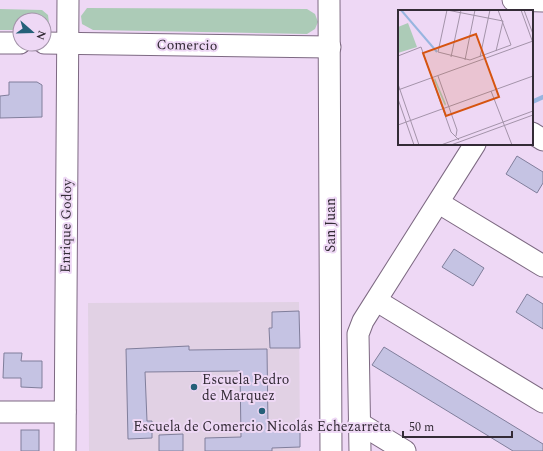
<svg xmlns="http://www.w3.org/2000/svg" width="543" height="451" font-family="Spectral,serif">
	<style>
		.education { fill: #e1d1e4 }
		.green { fill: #accbb7 }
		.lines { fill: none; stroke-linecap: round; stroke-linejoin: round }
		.stream { stroke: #98b5e0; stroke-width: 4.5 }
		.building { fill: #c5c3e3; stroke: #807e9b }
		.minor-casing { stroke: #7d6982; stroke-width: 23 }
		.minor { stroke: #fff; stroke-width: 21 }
		.poi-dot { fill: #256079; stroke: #eed8f5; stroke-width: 1.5 }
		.labels { text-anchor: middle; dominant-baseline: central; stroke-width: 4; stroke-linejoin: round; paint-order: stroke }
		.street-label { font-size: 14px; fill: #332b36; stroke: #eed8f5 }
		.poi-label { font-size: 14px; fill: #332b36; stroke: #eed8f5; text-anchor: start }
		.inset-river { fill: none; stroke: #98b5e0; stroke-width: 2 }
		.inset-road { fill: none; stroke: #a393a9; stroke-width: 1 }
		.view { fill: #d65410; fill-opacity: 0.15; stroke: #d65410; stroke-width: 2 }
		.inset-edge { fill: none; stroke: #332b36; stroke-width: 2 }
	</style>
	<rect width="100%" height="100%" fill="#eed8f5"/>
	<!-- education -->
	<polygon class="education" points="299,302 300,451 89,451 88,303"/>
	<!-- green -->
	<g class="green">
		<polygon points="87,8 307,9 315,14 318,22 315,29 307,34 93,30 82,24 81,16"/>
		<polygon points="0,9 42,10 48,15 49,23 44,30 44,20 20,20 20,30 0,30"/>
	</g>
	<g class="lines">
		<!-- stream -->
		<polyline class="stream" points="532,102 543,97"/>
	</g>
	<!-- building -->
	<g class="building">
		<polygon points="9,82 37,82 42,85 42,117 0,118 0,96 9,95"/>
		<polygon points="517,156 543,172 543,183 537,193 506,174"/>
		<polygon points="454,249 484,268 473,286 442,267"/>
		<polygon points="527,294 543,304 543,329 516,312"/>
		<polygon points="299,311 300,348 270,348 269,328 272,328 272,312"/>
		<polygon points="189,346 189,350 267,349 268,426 300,426 300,447 272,448 272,451 205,451 205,438 241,437 240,371 145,372 147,421 152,421 152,438 128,439 126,349"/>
		<polygon points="384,347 543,444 543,451 513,451 372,365"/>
		<polygon points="4,353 22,353 21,361 42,361 42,388 21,387 21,378 3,378"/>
		<rect x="21" y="430" width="18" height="21"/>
		<polygon points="183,434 183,451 159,451 159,435"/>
	</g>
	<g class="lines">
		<!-- minor casing -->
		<g class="minor-casing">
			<g id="minor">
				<polyline points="329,0 331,451"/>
				<polyline points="513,0 543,1"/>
				<polyline points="0,43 20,43"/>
				<polyline points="44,43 330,47"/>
				<polyline points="532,133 543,140"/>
				<polyline points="439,203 543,266"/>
				<polyline points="377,301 543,402"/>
				<polyline points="0,412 65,412"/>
				<polyline points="359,423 405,451"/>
				<polyline points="65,451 68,0"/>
				<polyline points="360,451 358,334 363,321 475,144"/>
			</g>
		</g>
		<!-- minor -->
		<use href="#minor" class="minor"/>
	</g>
	<!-- markers -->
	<g class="poi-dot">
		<circle cx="194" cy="387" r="4"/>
		<circle cx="262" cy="411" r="4"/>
	</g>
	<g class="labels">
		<!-- street labels -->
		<g class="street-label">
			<text transform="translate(187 45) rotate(1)">Comercio</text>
			<text transform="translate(330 225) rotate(-90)">San Juan</text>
			<text transform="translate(66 226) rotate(-89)">Enrique Godoy</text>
		</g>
		<!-- poi labels -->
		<g class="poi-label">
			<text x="202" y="379">Escuela Pedro<tspan x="202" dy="16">de Marquez</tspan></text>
			<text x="262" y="426" text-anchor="middle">Escuela de Comercio Nicolás Echezarreta</text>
		</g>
	</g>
	<!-- overview -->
	<g transform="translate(398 10)">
		<rect width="135" height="135" fill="#eed8f5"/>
		<path d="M10,13L19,37L0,43V17ZM37,68L48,94L47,96L36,70Z" fill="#accbb7"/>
		<path class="inset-river" d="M3,0L39,42"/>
		<path class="inset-road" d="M49,0L40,42L72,50L113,35L100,0M49,0L105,11L98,41M123,0L135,33M126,0L135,24M0,46L23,37L53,122L61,130M53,47L63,0M82,47L92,0M67,50L77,0M40,66L59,120L58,126M0,74L21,135M0,80L135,31M93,81L114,135M0,89L16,135M0,115L135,66M43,135L135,101M53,135L135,105"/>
		<path class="view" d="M78,24L101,87L48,106L25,43Z"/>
		<rect width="135" height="135" class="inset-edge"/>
	</g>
	<!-- north arrow -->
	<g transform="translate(32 32) rotate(110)"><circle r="19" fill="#eed8f5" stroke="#a393a9"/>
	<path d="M0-3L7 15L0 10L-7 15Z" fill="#256079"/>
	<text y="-6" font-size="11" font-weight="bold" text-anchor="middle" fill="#332b36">N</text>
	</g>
	<!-- scale -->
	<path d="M403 431v6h109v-6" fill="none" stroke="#332b36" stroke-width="2"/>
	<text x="409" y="431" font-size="12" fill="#332b36" stroke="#eed8f5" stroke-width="3" paint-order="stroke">50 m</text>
</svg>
